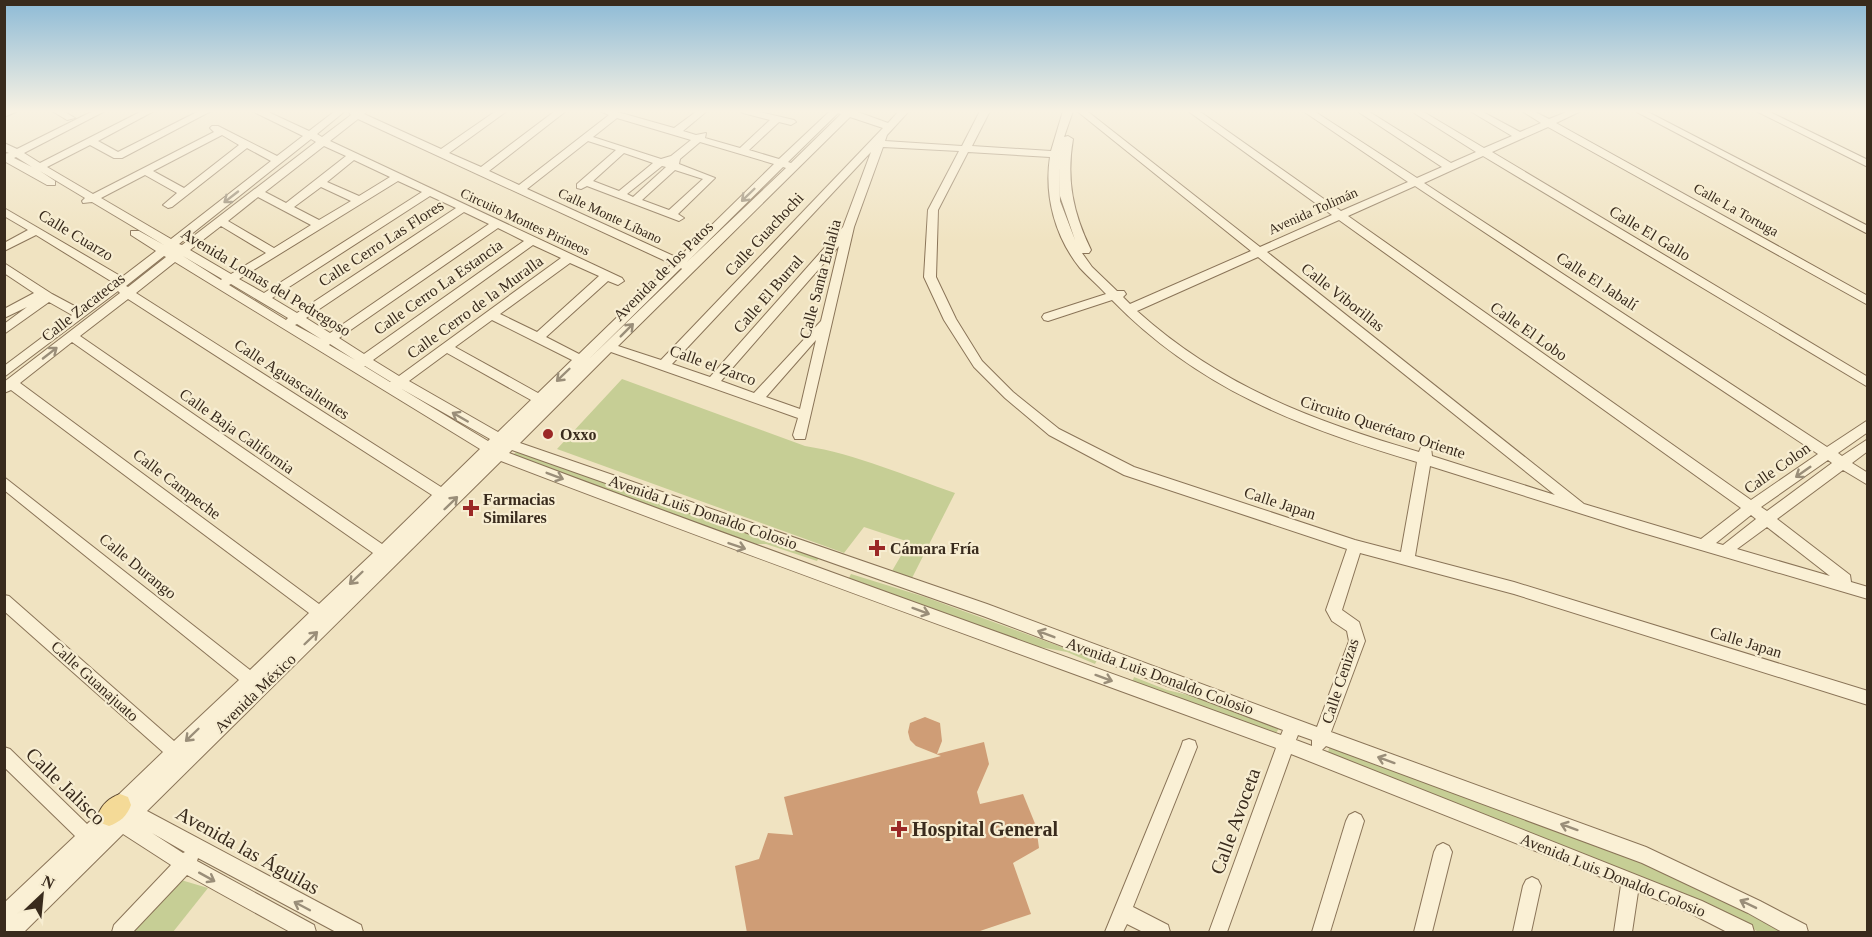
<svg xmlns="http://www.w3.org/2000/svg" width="1872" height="937" font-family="'Times New Roman',serif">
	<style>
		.green { fill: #c6ce95 }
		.building { fill: #cf9d76 }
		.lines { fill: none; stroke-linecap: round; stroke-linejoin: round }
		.minor-casing { stroke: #8a7458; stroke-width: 2 }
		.major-casing { stroke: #57422c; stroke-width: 2 }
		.minor { fill: #faf0d5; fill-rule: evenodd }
		.major { fill: #f4da97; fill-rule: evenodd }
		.oneway { stroke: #9a8e79 }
		.poi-dot { fill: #9b2826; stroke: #f7edd1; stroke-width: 2 }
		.labels { text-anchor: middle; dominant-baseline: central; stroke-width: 4.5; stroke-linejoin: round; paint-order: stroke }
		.far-street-label { font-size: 14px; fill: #392b1d; stroke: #f7edd1 }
		.street-label { font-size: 16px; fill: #392b1d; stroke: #f7edd1 }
		.poi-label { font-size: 16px; font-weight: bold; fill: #392b1d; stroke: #f7edd1; text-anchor: start }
		.near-street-label { font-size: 20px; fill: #392b1d; stroke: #f7edd1 }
		.near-poi-label { font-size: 20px; font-weight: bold; fill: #392b1d; stroke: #f7edd1; text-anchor: start }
	</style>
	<rect width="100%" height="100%" fill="#f0e3c1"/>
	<!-- green -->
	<g class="green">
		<path d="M622,379L805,446C856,454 906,476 955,493L912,578L892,571L909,542L864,527L844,553L557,449Z"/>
		<polygon points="516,452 819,557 817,561 766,544 756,544 736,538 512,456"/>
		<polygon points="851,574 925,597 1097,660 1095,664 1067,652 1034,646 849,578"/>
		<polygon points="1134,677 1167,690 1205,699 1279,728 1274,737 1132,683"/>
		<polygon points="1330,745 1625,855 1693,884 1782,932 1759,932 1674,890 1634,874 1327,756"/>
		<polygon points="181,880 208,888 173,932 133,932"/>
	</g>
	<!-- building -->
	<polygon class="building" points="925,717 940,723 942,741 937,754 984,742 989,764 977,792 980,804 1023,794 1036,826 1039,848 1013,863 1031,914 974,933 747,933 735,866 759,859 768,833 793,835 784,797 941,756 916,746 910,740 908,732 910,723"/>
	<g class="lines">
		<!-- minor casing -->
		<g class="minor-casing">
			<g id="minor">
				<polygon points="5,111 18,111 4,117"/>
				<polygon points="52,111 63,111 75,118 67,120"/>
				<path d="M93,111H105L24,153L40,163L142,111H154L98,141L118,152L199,111H211L122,158H114L90,145L47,167L93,194L214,132L210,128L212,126H218L277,156L303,136L256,113L254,111H266L309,131L335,111H345L317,134L322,137L351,115L348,111H367L364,114L441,149L496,111H507L449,153L481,167L555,111H566L489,171L519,185L609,115L600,111H614L674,128L697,111H707L683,131L696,135L706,133L705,138L740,148L770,120L743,113L741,111H756L794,120L796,122L791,125L779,122L749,150L779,159L830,111H855L888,123L899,111H909L887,135L885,141L962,146L980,111H990L972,146L1051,151L1063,111H1073L1064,137L1068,136L1073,139C1066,180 1073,213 1091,250L1089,253H1082L1092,267L1117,291H1124L1126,294L1123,297L1130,304L1251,251L1077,111H1087L1260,247L1332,215L1188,111H1199L1341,211L1408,182L1303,111H1314L1417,178L1442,167L1357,111H1368L1451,163L1476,152L1411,111H1422L1484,148L1512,136L1470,111H1481L1520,132L1541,123L1522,111H1533L1549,119L1569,111H1581L1556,123L1868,296V305L1548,127L1492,152L1868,377V387L1483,156L1424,183L1827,447L1868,420V432L1838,453L1842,456L1868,439V451L1852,463L1868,473V485L1843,470L1777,519L1850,575L1851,582L1868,587V599L1633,530L1430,466L1415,556L1514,582L1868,691V705L1514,594L1360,553L1342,610L1359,622L1365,641L1331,732L1646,847L1760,901L1806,925L1808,932H1782L1748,913L1642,863L1326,746L1322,750L1702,901L1752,925L1754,932H1727L1690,913L1638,892L1632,932H1614L1621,885L1291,754L1227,932H1209L1276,748C1018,653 758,560 501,461L147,811L361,925L363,932H336L198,858L197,861L314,925L316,932H290L187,875L133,932H112L114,925L171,865L123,834L24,932H4V903L75,836L4,767V747L10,749L87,824L103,809L109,806L113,808L114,799L163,752L4,611V595L9,596L174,741L239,680L4,490V477L250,670L309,613L11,390L4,393V382L120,293L118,291L4,377V366L72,315L49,302L4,334V324L27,307L4,318V309L34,293L4,273V263L52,294L80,309L114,283L36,235L4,251V243L28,230L4,216V208L122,277L156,251L131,235V231H139L164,245L92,202L83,203L82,201L85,198L40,171L55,181V185H47L4,161V154L9,153L4,151V143L17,149ZM838,113L841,114L791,163L788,162ZM850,117L883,128L661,360L618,346ZM617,118L691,140L671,156L661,159L593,137ZM358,119L672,264L579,354L546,337L608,281L618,285L624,281L622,278L330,141ZM222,135L239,145L184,188L153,171ZM311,139L316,142L182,245L179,244ZM588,141L616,150L577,184V188L581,189L587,186L679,221L684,218L678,214L715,178L679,164L680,159L700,142L774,164L678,258L527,189ZM324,146L346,156L286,203L265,192ZM883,147L959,151L928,210L924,277L944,320L974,367L1005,398L1049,435L1124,475L1347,549L1326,610L1332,621L1347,631L1349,641L1317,727L987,604L520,443L611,352L798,418L793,435L795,439H805L854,227ZM247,148L271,161L171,239L101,198L145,175L177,193L163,205L168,208L172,207ZM871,152L843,227L710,377L672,364ZM968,152L1050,157C1044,196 1055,237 1080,268C1088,277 1098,285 1106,294L1044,314L1042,317L1044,320L1048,321L1112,300C1200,390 1300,427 1417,462L1401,552L1355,540L1134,467L1059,429L1013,392L982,361L956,319L936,277L938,210ZM624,153L653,163L619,191L593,181ZM16,157L32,167L14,158ZM354,160L390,177L359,196L327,182ZM1059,163L1060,196L1075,240L1060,201ZM662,166L666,167L633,197L627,194ZM783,167L786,168L687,262ZM675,170L703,179L669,210L642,200ZM398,181L422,192L264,293L239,279ZM1415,186L1818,454L1751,500L1348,216ZM321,187L351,201L319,220L294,207ZM430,196L456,208L297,313L272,298ZM258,197L311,225L274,248L228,221ZM464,212L489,224L330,333L306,318ZM1339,220L1741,508L1701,539L1584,504L1267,252ZM221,226L266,253L231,274L190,250ZM498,228L524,241L364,354L339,338ZM533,245L561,258L399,376L373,360ZM839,246L821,321L754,393L721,381ZM164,256L166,257L128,287L126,286ZM183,256L222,279L221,280ZM1258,257L1555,495L1432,456L1431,447H1421L1419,452C1313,421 1220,386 1137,311ZM175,262L480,449L441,487L136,293ZM570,263L599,276L537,332L500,314ZM681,268L682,269L589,359ZM231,284L288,318L286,320L229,285ZM128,299L432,495L382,544L80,336ZM492,320L572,360L538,393L455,347ZM297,324L321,339L295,325ZM816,340L800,409L766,397ZM72,342L373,553L319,604L20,383ZM330,344L355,360L329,345ZM447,353L531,400L498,432L409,381ZM364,366H365L391,382H390ZM400,388L490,439L488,441ZM512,450L983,616L1283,730L1281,735C1024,641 765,550 509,453ZM1828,460L1832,463L1767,511L1761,507ZM1751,515L1756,519L1723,545L1716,543ZM1767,527L1830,576L1737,549ZM1298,735L1312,740V746L1296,740ZM152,833L185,852L183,853Z"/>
				<polygon points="1635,111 1646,111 1868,226 1868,234"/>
				<polygon points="1756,111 1768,111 1868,160 1868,167"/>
				<polygon points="1189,739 1195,741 1197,747 1133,907 1168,925 1170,932 1143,932 1127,924 1123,932 1105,932 1181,747 1183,741"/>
				<polygon points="1355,812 1361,815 1364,821 1330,932 1312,932 1346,821 1349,815"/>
				<polygon points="1443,843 1449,846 1452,852 1432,932 1414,932 1434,852 1437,846"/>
				<polygon points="1532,877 1538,880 1541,886 1531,932 1513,932 1523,886 1526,880"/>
			</g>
		</g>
		<!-- major casing -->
		<g class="major-casing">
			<path id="major" d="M120,794L128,797L131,805C127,816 120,822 109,826L101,823L98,815C102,804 109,798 120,794Z"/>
		</g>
		<!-- minor -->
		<use href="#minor" class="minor"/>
		<!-- major -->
		<use href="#major" class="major"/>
	</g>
	<!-- one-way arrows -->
	<defs><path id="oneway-shaft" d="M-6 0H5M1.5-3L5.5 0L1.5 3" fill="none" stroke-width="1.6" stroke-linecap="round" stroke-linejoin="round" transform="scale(1.5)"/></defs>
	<g class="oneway">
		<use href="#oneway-shaft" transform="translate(748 195) rotate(136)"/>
		<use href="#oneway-shaft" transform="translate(231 197) rotate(142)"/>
		<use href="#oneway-shaft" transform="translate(627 330) rotate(-45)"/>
		<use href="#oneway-shaft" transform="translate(50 353) rotate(-38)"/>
		<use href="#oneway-shaft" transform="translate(563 375) rotate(136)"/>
		<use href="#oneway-shaft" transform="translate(460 417) rotate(-150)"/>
		<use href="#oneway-shaft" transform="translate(1803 472) rotate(145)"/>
		<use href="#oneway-shaft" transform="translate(555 476) rotate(21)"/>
		<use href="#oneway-shaft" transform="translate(451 503) rotate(-44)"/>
		<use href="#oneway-shaft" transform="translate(737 546) rotate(19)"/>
		<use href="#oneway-shaft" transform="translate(356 578) rotate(136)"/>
		<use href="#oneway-shaft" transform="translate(921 611) rotate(20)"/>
		<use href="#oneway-shaft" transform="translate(1046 634) rotate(-159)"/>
		<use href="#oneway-shaft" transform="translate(311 638) rotate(-44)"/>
		<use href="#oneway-shaft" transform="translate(1104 678) rotate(20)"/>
		<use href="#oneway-shaft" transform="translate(192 735) rotate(136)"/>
		<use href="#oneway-shaft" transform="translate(1386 760) rotate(-160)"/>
		<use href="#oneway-shaft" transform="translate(1569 827) rotate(-160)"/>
		<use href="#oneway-shaft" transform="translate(207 877) rotate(29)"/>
		<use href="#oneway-shaft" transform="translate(1748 904) rotate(-154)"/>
		<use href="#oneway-shaft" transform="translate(302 906) rotate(-152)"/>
	</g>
	<!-- sky -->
	<linearGradient id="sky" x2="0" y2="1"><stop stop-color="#8dbad6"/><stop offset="0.46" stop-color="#f8f2e3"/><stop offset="1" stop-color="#f8f2e3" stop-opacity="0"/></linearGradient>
	<rect width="1872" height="242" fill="url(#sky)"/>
	<!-- markers -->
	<g class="poi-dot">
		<circle cx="548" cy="434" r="6"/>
		<path d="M468 499h6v6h6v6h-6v6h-6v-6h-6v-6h6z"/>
		<path d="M874 539h6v6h6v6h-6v6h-6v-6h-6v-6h6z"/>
		<path d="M896 820h6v6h6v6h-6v6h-6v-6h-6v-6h6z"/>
	</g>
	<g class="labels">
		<!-- far-street labels -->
		<g class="far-street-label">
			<text transform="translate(1736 210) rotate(29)">Calle La Tortuga</text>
			<text transform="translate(1313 211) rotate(-24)">Avenida Tolimán</text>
			<text transform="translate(610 216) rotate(25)">Calle Monte Líbano</text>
			<text transform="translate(525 222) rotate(25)">Circuito Montes Pirineos</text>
		</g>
		<!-- street labels -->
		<g class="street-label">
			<text transform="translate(1650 233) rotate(31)">Calle El Gallo</text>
			<text transform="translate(764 234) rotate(-47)">Calle Guachochi</text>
			<text transform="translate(76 235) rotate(31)">Calle Cuarzo</text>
			<text transform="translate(381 243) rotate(-33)">Calle Cerro Las Flores</text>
			<text transform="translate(663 271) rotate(-45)">Avenida de los Patos</text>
			<text transform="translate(820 279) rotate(-75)">Calle Santa Eulalia</text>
			<text transform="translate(1597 281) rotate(33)">Calle El Jabalí</text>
			<text transform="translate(266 282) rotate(31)">Avenida Lomas del Pedregoso</text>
			<text transform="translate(438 287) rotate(-35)">Calle Cerro La Estancia</text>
			<text transform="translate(768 294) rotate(-49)">Calle El Burral</text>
			<text transform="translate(1343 297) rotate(38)">Calle Viborillas</text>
			<text transform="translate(83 307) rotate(-38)">Calle Zacatecas</text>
			<text transform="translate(475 307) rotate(-36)">Calle Cerro de la Muralla</text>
			<text transform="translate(1529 331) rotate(35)">Calle El Lobo</text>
			<text transform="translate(713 365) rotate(20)">Calle el Zarco</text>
			<text transform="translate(292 379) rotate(33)">Calle Aguascalientes</text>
			<text transform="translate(1383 427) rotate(18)">Circuito Querétaro Oriente</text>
			<text transform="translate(237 431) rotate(35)">Calle Baja California</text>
			<text transform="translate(1777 468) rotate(-35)">Calle Colon</text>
			<text transform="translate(177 484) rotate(37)">Calle Campeche</text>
			<text transform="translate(1280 503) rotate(18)">Calle Japan</text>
			<text transform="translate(703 512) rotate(19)">Avenida Luis Donaldo Colosio</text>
			<text transform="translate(138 566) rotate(39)">Calle Durango</text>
			<text transform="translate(1746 642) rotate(17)">Calle Japan</text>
			<text transform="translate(1160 676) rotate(20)">Avenida Luis Donaldo Colosio</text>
			<text transform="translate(95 681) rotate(42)">Calle Guanajuato</text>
			<text transform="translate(1340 681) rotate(-72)">Calle Cenizas</text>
			<text transform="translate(255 693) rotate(-44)">Avenida México</text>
			<text transform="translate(1613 875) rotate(22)">Avenida Luis Donaldo Colosio</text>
		</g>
		<!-- poi labels -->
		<g class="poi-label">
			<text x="560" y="434">Oxxo</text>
			<text x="483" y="499">Farmacias<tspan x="483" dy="18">Similares</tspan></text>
			<text x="890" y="548">Cámara Fría</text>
		</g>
		<!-- near-street labels -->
		<g class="near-street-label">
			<text transform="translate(66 786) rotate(44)">Calle Jalisco</text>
			<text transform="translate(1235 821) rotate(-70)">Calle Avoceta</text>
			<text transform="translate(248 850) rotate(29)">Avenida las Águilas</text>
		</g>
		<!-- near-poi labels -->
		<g class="near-poi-label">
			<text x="912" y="829">Hospital General</text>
		</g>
	</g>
	<!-- border -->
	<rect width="1872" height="937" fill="none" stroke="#392b1d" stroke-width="12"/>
	<!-- north arrow -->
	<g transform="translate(42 895) rotate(26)" stroke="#f7edd1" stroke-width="4.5" paint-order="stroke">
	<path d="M0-4.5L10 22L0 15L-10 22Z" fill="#392b1d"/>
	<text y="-9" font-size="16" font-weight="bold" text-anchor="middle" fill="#392b1d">N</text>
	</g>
</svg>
